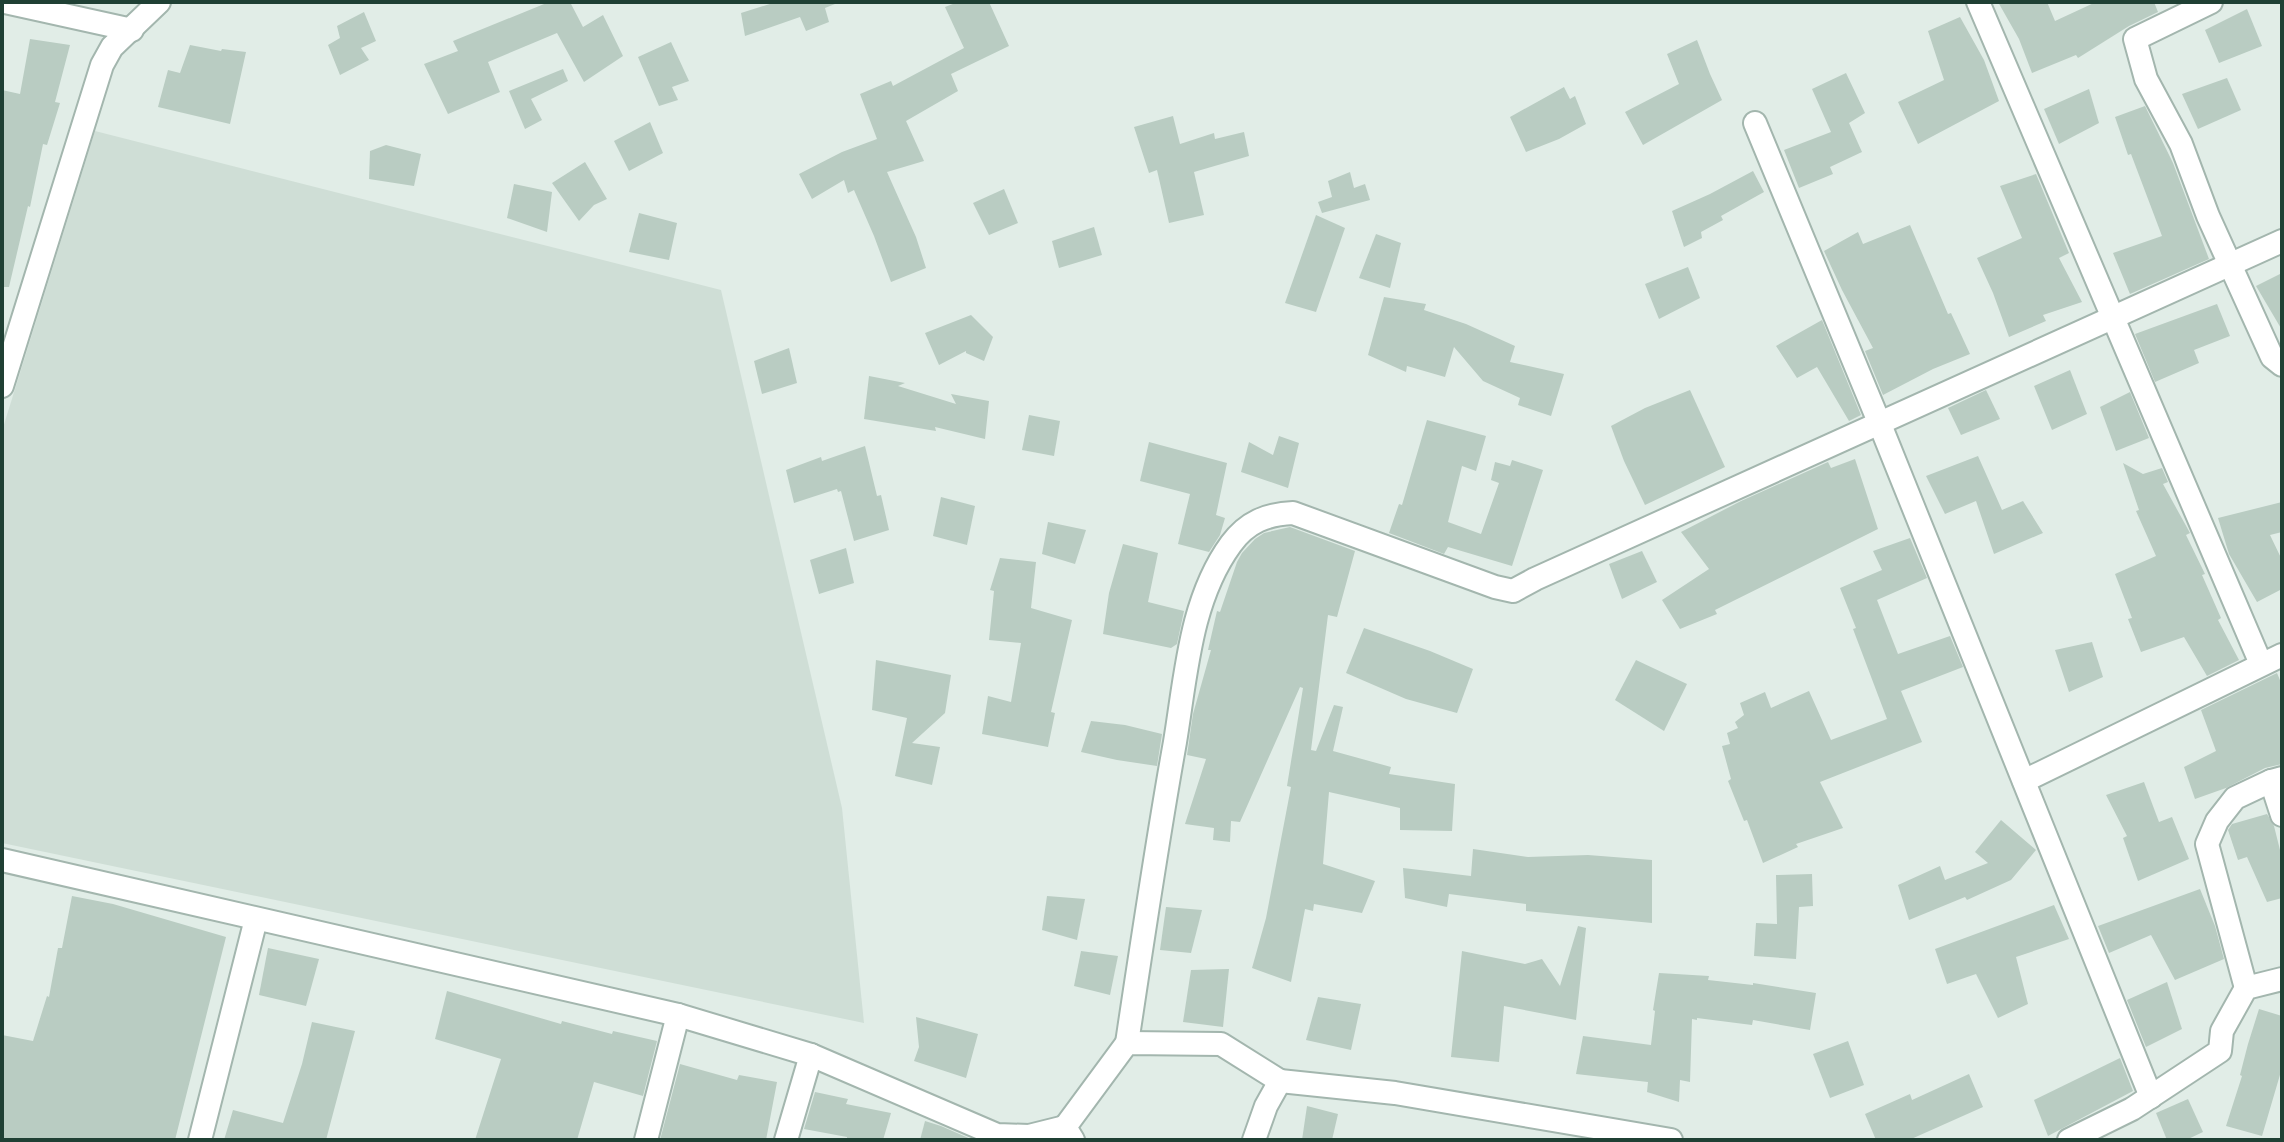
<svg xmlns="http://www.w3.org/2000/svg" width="2284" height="1142" font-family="Jost,sans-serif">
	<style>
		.built { fill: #cfded6 }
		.building { fill: #b9ccc2 }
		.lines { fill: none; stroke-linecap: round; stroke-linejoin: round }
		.minor-casing { stroke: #a3b6ae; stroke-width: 26 }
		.minor { stroke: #fff; stroke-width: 22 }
	</style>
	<rect width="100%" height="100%" fill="#e1ede7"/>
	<!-- built -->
	<polygon class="built" points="95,131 721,290 842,808 864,1023 2,843 2,431"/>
	<!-- building -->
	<g class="building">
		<polygon points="549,2 570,2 583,27 603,15 623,56 584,82 557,33 488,62 500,92 448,114 424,64 458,51 453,41"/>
		<polygon points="776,2 834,2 835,4 825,8 829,22 806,31 800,17 745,36 741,13"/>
		<polygon points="958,2 989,2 1009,46 951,74 958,91 906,121 924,161 887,172 916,237 926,268 891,282 874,236 854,190 848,193 844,180 812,199 799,174 842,152 877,139 860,94 891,81 893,86 964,48 945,7"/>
		<polygon points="1998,2 2047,2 2055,21 2096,2 2154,2 2158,12 2129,26 2078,58 2076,55 2032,73 2019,39"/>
		<polygon points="2247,9 2262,46 2219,63 2205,30"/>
		<polygon points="364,12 376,41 361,48 369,60 340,75 328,45 340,38 337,26"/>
		<polygon points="1960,17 1984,60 1999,101 1918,144 1898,102 1944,80 1928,31"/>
		<polygon points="30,39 70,45 55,102 60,103 47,145 43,144 30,207 28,206 9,287 2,287 2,90 20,94"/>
		<polygon points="1697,40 1710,74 1722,100 1643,145 1625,112 1679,84 1667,54"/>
		<polygon points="671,42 689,81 672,87 678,100 659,106 638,57"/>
		<polygon points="190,45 221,51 222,49 246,52 230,124 158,107 168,70 180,73"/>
		<polygon points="563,69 568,81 531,99 542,120 525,129 509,91"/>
		<polygon points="1846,73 1865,113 1849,123 1862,152 1830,167 1833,174 1799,188 1784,150 1831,132 1812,89"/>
		<polygon points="2227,78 2241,110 2198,129 2182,94"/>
		<polygon points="1564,87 1570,99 1575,96 1586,124 1559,139 1526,152 1510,117"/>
		<polygon points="2089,89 2099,123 2059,144 2044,109"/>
		<polygon points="2145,106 2173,163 2209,259 2130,294 2113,253 2162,236 2131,154 2128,155 2115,117"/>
		<polygon points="1173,116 1180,144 1214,133 1215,139 1244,132 1249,156 1194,172 1204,215 1169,223 1157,170 1149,173 1134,127"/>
		<polygon points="650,122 663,153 629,171 614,141"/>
		<polygon points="386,145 421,154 414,186 369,179 370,151"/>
		<polygon points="585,162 607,199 594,205 579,221 552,183"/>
		<polygon points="1753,171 1764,192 1721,216 1723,220 1701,232 1702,238 1684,247 1672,211 1710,194"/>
		<polygon points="1350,172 1354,188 1365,184 1370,200 1322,213 1318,202 1332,197 1328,181"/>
		<polygon points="2036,174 2069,253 2059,258 2082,302 2043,315 2046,321 2009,337 1993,293 1977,258 2022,238 2000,186"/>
		<polygon points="514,184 552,192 547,232 507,218"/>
		<polygon points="1004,189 1018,223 989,235 973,203"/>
		<polygon points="639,213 677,223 669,260 629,252"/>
		<polygon points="1316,215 1345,228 1316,312 1285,303"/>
		<polygon points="1910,225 1948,314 1951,313 1970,354 1933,369 1883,395 1865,351 1873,348 1842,290 1824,251 1858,232 1863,244"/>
		<polygon points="1094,227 1102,255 1059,268 1052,241"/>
		<polygon points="1376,234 1401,243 1390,288 1359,278"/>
		<polygon points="1688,267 1700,298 1659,319 1645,284"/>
		<polygon points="2282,273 2282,330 2256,286"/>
		<polygon points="1384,297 1426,304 1424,310 1466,324 1515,346 1510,362 1564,374 1551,416 1518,405 1520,398 1483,381 1454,347 1445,377 1407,366 1406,372 1368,355"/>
		<polygon points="2217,304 2230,336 2194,350 2199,363 2155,382 2135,334"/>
		<polygon points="971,315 993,337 984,361 966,353 966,351 939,365 925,333"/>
		<polygon points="1822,320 1861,415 1849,421 1817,367 1797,378 1776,346"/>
		<polygon points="789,348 797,383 762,394 754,361"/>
		<polygon points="2070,370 2087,414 2052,430 2034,386"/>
		<polygon points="869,376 905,383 898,386 956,404 951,394 989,401 985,439 935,427 936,431 864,419"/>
		<polygon points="1690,390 1725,467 1645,505 1624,461 1611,426 1645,408"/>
		<polygon points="1986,390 2000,419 1961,435 1948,408"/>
		<polygon points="2130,392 2149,438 2116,451 2100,407"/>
		<polygon points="1029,415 1060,421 1054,456 1022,450"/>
		<polygon points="1427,420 1486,436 1476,471 1462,466 1448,522 1481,534 1499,483 1491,480 1495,462 1510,466 1512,460 1543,470 1512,566 1448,547 1444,554 1389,533 1399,504 1402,505"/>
		<polygon points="1279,436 1299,443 1288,488 1241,472 1249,442 1273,455"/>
		<polygon points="1149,442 1227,463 1216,515 1225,518 1220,535 1209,552 1178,544 1190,494 1140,481"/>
		<polygon points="865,446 877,496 881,495 889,530 854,541 841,491 838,492 837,489 794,503 786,470 821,457 822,461"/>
		<polygon points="1978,456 2002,510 2023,501 2043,533 1994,554 1976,501 1945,514 1926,476"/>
		<polygon points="1855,459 1878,529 1715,610 1717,614 1680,629 1662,600 1709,569 1681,532 1741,501 1828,462 1831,468"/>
		<polygon points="2123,463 2143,474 2162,468 2168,482 2163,484 2190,533 2186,535 2205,574 2202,575 2221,618 2218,620 2239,660 2207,676 2184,637 2141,652 2128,619 2132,618 2115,574 2156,556 2136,511 2139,510"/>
		<polygon points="941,497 975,506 967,545 933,536"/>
		<polygon points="2282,502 2282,532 2270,535 2282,560 2282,589 2257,602 2229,554 2218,518"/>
		<polygon points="1048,522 1086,530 1075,564 1042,554"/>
		<polygon points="1290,527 1355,551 1337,617 1328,615 1311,750 1316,751 1334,705 1343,707 1333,751 1391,767 1389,774 1455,784 1452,831 1400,830 1400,808 1329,792 1323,864 1375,881 1362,913 1314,904 1313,911 1305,909 1291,982 1252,968 1266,918 1291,787 1287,786 1303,688 1300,687 1240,822 1231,821 1230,842 1213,840 1214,828 1185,824 1206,759 1187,755 1193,714 1211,650 1208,650 1217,611 1220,612 1237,562 1242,553 1255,539 1264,533"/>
		<polygon points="1910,538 1927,578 1877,600 1898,654 1950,636 1963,667 1901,691 1922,742 1820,782 1843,828 1796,844 1798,847 1763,863 1747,820 1744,821 1728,781 1731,779 1722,746 1730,744 1727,733 1738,728 1735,722 1744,715 1740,703 1765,692 1771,708 1809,691 1831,740 1887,719 1853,629 1856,628 1840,588 1882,570 1873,551"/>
		<polygon points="1123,544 1158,553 1148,602 1184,611 1177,644 1171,648 1103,634 1109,593"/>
		<polygon points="846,548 854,583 819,594 810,560"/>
		<polygon points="1642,551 1657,582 1622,599 1609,564"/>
		<polygon points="1000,558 1036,562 1031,608 1072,620 1051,712 1055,713 1048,747 982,734 988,696 1011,702 1021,643 989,640 994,591 990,590"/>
		<polygon points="1364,628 1430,651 1473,669 1457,713 1406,699 1346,673"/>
		<polygon points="2092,642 2103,677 2069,692 2055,650"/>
		<polygon points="876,660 951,675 945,713 912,743 940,747 932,785 895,776 907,718 872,710"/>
		<polygon points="1636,660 1687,684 1664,731 1615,700"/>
		<polygon points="2277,673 2282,685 2282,764 2265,768 2226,788 2195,799 2184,767 2216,751 2201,710"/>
		<polygon points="1091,721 1125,725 1162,734 1157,766 1117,760 1081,752"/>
		<polygon points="2144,782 2159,822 2172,817 2189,859 2138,881 2123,838 2127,836 2106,795"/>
		<polygon points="2267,814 2274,826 2282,858 2282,898 2267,902 2247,857 2238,860 2228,830 2232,824"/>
		<polygon points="2001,820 2036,850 2011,880 1967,900 1965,897 1909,920 1898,885 1940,866 1945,880 1988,863 1975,852"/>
		<polygon points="1473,849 1528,857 1588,855 1652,860 1652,923 1526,911 1526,904 1449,894 1447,907 1405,898 1403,868 1471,876"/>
		<polygon points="1812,874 1813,906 1799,907 1796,959 1754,956 1756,923 1777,924 1776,875"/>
		<polygon points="2200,889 2215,926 2224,959 2175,980 2151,935 2109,953 2098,926"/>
		<polygon points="72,896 113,904 226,937 175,1140 2,1140 2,1035 33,1041 47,996 49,997 58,948 62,948"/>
		<polygon points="1047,896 1085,899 1077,940 1042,930"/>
		<polygon points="2054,905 2069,939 2016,957 2028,1004 1998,1018 1976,974 1947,984 1935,949"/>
		<polygon points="1166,907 1202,910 1191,953 1160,950"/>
		<polygon points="1578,926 1586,928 1576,1020 1504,1006 1499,1062 1451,1057 1462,951 1525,964 1542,959 1560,986"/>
		<polygon points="268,948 319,959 306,1006 259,995"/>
		<polygon points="1081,951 1118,956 1110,995 1074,986"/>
		<polygon points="1229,969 1223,1027 1183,1022 1191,970"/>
		<polygon points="1659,973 1709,976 1708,980 1753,985 1753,983 1816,993 1810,1030 1753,1020 1752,1025 1697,1018 1697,1020 1692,1019 1690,1082 1680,1080 1679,1102 1647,1092 1648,1082 1576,1074 1583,1036 1651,1045 1655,1011 1653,1010"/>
		<polygon points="2167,982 2182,1029 2146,1047 2127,1000"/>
		<polygon points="447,991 561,1024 562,1021 612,1034 613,1031 657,1041 643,1096 594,1082 577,1140 475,1140 501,1059 435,1039"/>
		<polygon points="1318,997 1361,1004 1351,1050 1306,1040"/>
		<polygon points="2259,1009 2282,1016 2282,1068 2262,1136 2226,1126 2242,1076 2240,1075 2248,1044"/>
		<polygon points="916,1017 978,1034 966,1078 914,1061 919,1047"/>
		<polygon points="312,1022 355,1031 326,1140 224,1140 233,1110 283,1123 302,1064"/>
		<polygon points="1848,1041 1864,1085 1830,1098 1813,1054"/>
		<polygon points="2120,1058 2133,1091 2048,1136 2034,1100"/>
		<polygon points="680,1064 737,1080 739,1075 777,1082 766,1140 660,1140"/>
		<polygon points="1969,1074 1983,1107 1909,1140 1876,1140 1865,1114 1910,1094 1912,1100"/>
		<polygon points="815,1092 848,1099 846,1104 891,1113 883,1140 847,1140 847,1137 804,1129"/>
		<polygon points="2188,1099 2203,1132 2186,1140 2167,1140 2156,1113"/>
		<polygon points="1307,1106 1338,1114 1332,1140 1302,1140"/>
		<polygon points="925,1121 941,1126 973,1140 920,1140"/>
	</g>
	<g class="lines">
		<!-- minor casing -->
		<g class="minor-casing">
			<g id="minor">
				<polyline points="5,2 132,30"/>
				<polyline points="1978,2 2261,664"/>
				<polyline points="2211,2 2135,39 2146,79 2181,144 2208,216 2272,357 2282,365"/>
				<polyline points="1755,123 1879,422 2151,1097"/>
				<polyline points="2,386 102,65 112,47 159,2"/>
				<polyline points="2282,778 2271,781 2282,815"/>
				<polyline points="2024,781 2282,655"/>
				<polyline points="2,860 678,1015 811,1055 997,1135 1029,1136 1065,1127"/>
				<polyline points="2246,988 2207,844 2217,821 2235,798 2271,781"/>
				<path d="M1127,1043C1142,943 1157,842 1175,742C1186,676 1190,600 1231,544C1247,522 1267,514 1293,513L1495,587L1513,591L1535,579L2282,241"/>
				<polyline points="200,1140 256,919"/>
				<polyline points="646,1140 678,1015"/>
				<polyline points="786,1140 811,1055"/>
				<polyline points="1073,1140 1065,1127 1127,1043 1221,1044 1280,1081"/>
				<polyline points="1254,1140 1266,1106 1280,1081 1395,1093 1671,1140"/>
				<polyline points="2069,1140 2132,1109 2220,1051 2222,1031 2246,988 2282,979"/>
			</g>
		</g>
		<!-- minor -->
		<use href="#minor" class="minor"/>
	</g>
	<!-- border -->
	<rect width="2284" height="1142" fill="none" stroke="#1f4034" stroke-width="8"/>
</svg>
